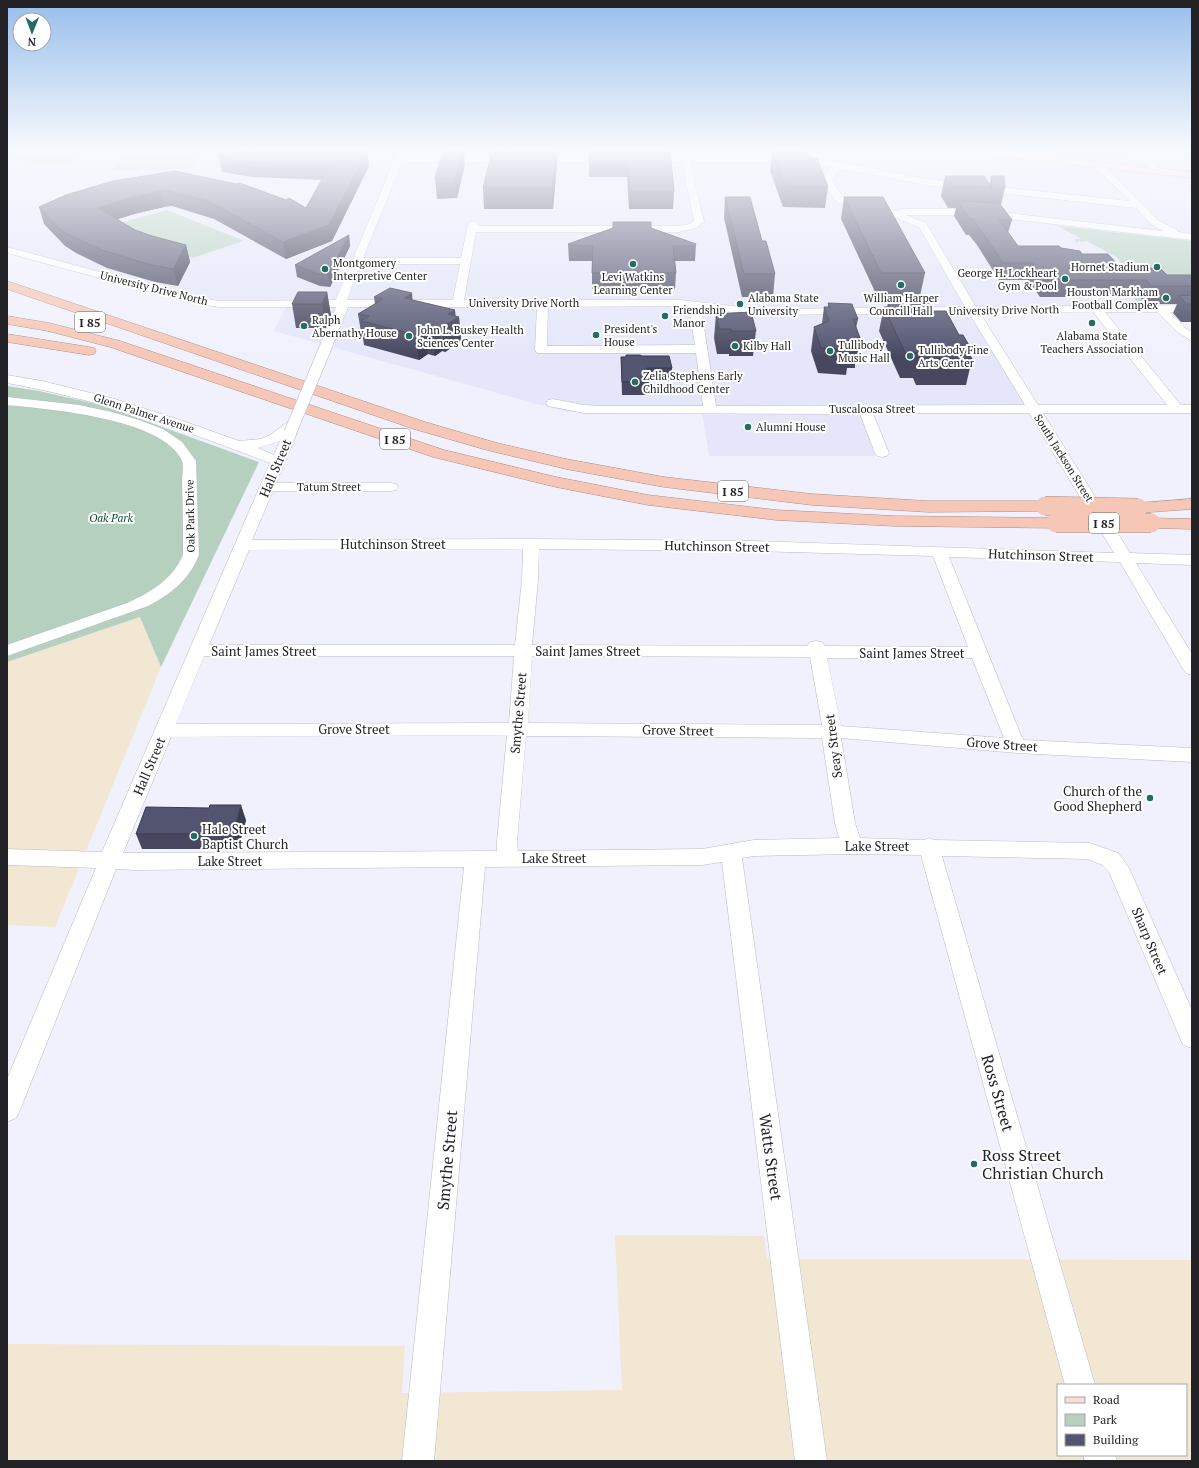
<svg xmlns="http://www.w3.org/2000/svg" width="1199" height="1468" font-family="'PT Serif',serif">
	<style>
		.commercial { fill: #f2e7d2; fill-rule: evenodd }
		.built { fill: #e5e6f9 }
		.green { fill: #b5d0bf }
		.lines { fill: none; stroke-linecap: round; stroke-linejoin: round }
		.minor-casing { stroke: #b9bac5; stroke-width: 1 }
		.major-casing { stroke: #ac8e84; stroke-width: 1 }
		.highway-casing { stroke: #ac8e84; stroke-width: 1 }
		.minor { fill: #fff; fill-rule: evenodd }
		.major { fill: #faddd3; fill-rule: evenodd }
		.highway { fill: #f6c7b6; fill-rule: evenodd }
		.minor-bridge-casing { stroke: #b9bac5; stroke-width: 13; stroke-linecap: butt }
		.highway-bridge-casing { stroke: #ac8e84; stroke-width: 20; stroke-linecap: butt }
		.minor-bridge { stroke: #fff; stroke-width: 12 }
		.highway-bridge { stroke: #f6c7b6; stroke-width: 19 }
		.wall { fill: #474860 }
		.shaded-wall { fill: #393b4e }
		.building { fill: #525470; stroke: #393b4e }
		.poi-dot { fill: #256c63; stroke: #fff; stroke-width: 1.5 }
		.labels { text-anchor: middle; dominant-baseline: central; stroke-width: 4; stroke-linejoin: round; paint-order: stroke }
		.far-poi-label { font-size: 11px; fill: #232327; stroke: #fff; text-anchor: start }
		.far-street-label { font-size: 11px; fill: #232327; stroke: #fff }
		.far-park-label { font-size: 11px; font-style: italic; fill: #134c30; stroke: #fff }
		.shield { fill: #fff; stroke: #656568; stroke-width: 1 }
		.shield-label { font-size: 12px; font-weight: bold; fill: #232327 }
		.street-label { font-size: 13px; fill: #232327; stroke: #fff }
		.poi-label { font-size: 13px; fill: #232327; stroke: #fff; text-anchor: end }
		.near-street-label { font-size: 16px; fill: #232327; stroke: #fff }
		.near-poi-label { font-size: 16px; fill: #232327; stroke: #fff; text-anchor: start }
	</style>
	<rect width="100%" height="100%" fill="#f0f1fc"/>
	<!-- commercial -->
	<g class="commercial">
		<polygon points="140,617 161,667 55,927 7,925 7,662"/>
		<path d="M615,1235L764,1236L767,1259L1192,1260V1461H7V1344L405,1346L402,1393L622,1390ZM1058,1385H1186V1455H1058Z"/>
	</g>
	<!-- built -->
	<polygon class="built" points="7,151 966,151 1018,157 1016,151 1192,151 1192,306 966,308 1026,406 859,406 876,456 709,456 702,412 566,412 274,331 288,303 219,303 192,298 7,248"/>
	<!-- green -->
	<g class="green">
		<path d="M11,151H82L71,163C55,164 22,167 11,156Z"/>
		<polygon points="130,151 203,151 189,169 112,170"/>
		<polygon points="1056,151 1125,151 1131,157 1064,157 1060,156"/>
		<polygon points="167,210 244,241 192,258 116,224"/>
		<polygon points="1058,226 1192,241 1192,303 1139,304 1122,282 1126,276 1118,258 1087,241 1076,242 1075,239 1082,239"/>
		<polygon points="7,386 39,391 105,406 259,462 161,667 140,617 7,662"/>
	</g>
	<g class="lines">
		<!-- minor casing -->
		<g class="minor-casing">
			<g id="minor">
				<path d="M398,151H406L404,156H613L617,159L613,162H402L363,258H461L468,224L473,221L476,222L478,226H678L690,224L694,221L682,162H644L640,159L644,156H681L680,151H688L689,156H793L832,161L927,179L1130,201L1095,167L1094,165L1098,162L1101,163L1150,211L1157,220L1177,230L1178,232L1192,234V240L974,215H906L926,223L976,307L1192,305V311L1170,312L1185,328L1192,332V341L1177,332L1157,312H1105L1181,405H1192V413H1043L1130,553L1192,555V565L1136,563L1192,654V675L1186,673L1183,669L1120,562L949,557L1023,740L1192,748V762L1017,753L841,738L855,823L860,838L924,840L929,838L934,840L1090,843L1118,853L1129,868L1192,1010V1048L1183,1045L1109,872L1102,865L1088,859L942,856L1095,1385H1065L921,855L852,854L754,856L742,858L827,1461H795L722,862L702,865L485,867L434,1461H402L464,867L135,870L116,869L20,1110L16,1118L7,1122V1079L96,868L7,865V849L102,852L270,463C184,430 98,399 7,383V375L42,381L115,399L183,421L239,441L261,439L270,435L288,422H298L300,425L295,430L297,433L276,483H391L396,484L398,487L396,490L391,491H273L252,540L531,539L752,541L1114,553L1029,413H873L889,453L887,456L882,457L877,456L875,453L860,414L584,413L548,406L546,403L548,400L553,399L584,405L603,406H703L696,353H537L535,350L537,307H348L333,344L331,347H323L321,344L336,307H219L188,302L7,253V247L189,296L219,301L336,300ZM690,162H793L833,167L829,169L824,179L829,191L834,199L841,204L860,210L889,215L919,227L965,307L758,309L681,300H464L476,232H678L696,228L704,222ZM842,169L927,185L1136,208L1151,224L1163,231L974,209H901L897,211C869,203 845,211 832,179L836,173ZM360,264H460L453,300H347ZM681,306L694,308L690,314L695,345L547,346L548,307ZM705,309L758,315L969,313L1025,405L716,406L702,314ZM1093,312L1167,405H1038L980,313ZM280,441L274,455L258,448ZM523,549L522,580L515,645H209L249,550ZM539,549L752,551L933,556L968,647L825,646L822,642L816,641L810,642L807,646L532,645L538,580ZM204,656H514L509,723L176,724ZM532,656L810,657L822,725L528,723ZM827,658H972L1004,738L841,726ZM507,735L497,842V851L123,853L171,737ZM526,736L822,738L835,823L839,838L754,840L702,849L518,851L517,842Z"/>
				<polygon points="1132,151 1141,151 1163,171 1159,174 1156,173"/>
				<path d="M7,397L79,405L112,412L139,420L163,429L182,442L196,461L199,555C189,580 171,594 148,606L7,656V645L127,603C151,592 172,580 183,555C183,531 183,506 182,482C182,476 184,466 182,461C164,418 47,409 7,405Z"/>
				<polygon points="1083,1455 1115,1455 1117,1461 1085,1461"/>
			</g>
		</g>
		<!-- major casing -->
		<g class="major-casing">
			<polygon id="major" points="968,151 1002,151 1192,172 1192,178 973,154"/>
		</g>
		<!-- highway casing -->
		<g class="highway-casing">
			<g id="highway">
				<polygon points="7,281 425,422 497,443 566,459 664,477 812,494 928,501 1045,501 1051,502 1054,506 1051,510 1045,511 928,512 812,505 664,487 566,469 487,450 414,429 7,289"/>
				<polygon points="7,316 49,323 120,341 444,450 556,477 648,495 776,510 894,516 1056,518 1062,519 1065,523 1062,527 1056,528 894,526 776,520 648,505 556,487 433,457 110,347 48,331 7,324"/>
				<polygon points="7,334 89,347 94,348 96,351 94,354 89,355 7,342"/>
				<polygon points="1192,499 1192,509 1138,513 1132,512 1129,508 1132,504 1138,503"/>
				<polygon points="1151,518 1192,519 1192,529 1151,528 1145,527 1142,523 1145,519"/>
			</g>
		</g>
		<!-- minor -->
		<use href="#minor" class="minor"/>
		<!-- major -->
		<use href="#major" class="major"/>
		<!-- highway -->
		<use href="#highway" class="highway"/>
		<!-- minor-bridge casing -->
		<g class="minor-bridge-casing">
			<polyline id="minor-bridge" points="290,433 327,344"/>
		</g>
		<!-- highway-bridge casing -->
		<g class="highway-bridge-casing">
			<g id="highway-bridge">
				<polyline points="1045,506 1138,508"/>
				<polyline points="1056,523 1151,523"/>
			</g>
		</g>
		<!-- minor-bridge -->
		<use href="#minor-bridge" class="minor-bridge"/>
		<!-- highway-bridge -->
		<use href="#highway-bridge" class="highway-bridge"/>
	</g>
	<!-- wall -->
	<g class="wall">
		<polygon points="367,151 369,166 332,241 286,259 214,219 172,206 164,207 134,214 117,219 135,230 152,236 186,245 190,262 178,286 155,282 107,268 76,253 65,246 44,224 39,207 113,181 306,208 322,180 252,177 222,172 219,157"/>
		<polygon points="492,151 558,151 558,154 557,154 557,164 553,209 484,209 483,188"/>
		<polygon points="571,151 670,151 674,192 673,209 629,209 627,177 589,177 589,152"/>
		<polygon points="772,151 810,158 828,187 825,208 783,207 770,171"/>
		<polygon points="465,164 457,198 437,199 435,178"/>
		<polygon points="945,176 990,183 991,176 1005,188 1001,205 1012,220 1008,233 1018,246 1061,248 1082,254 1119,266 1150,268 1167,275 1192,275 1192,322 1181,322 1173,313 1177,304 1146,304 1140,297 1040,297 1028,280 999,280 977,245 969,235 966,235 954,216 956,208 948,208 941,196"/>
		<polygon points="725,197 762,241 775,274 773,297 742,297 724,218"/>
		<polygon points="844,197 925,273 920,296 877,296 841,219"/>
		<polygon points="651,228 696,244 695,261 674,261 676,273 675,289 592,289 592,261 569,261 568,244"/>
		<polygon points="349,235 350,246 330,287 320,286 297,277 295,265"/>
		<polygon points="327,292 331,316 326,328 296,328 292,304"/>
		<polygon points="374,297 412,300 455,310 455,316 459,317 461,341 445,352 442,351 435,356 428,354 419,360 364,345 363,338 362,338 358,314 375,304"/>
		<polygon points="828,303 858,319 856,328 860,338 856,363 855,363 855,368 847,368 846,375 818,373 811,351 814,327 822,324 824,307 828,307"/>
		<polygon points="888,303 932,311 959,335 971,350 970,355 972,359 966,385 916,385 913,378 900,378 879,331 884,307 887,307"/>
		<polygon points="716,314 756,331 753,356 729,356 729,354 717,354 714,338"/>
		<polygon points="642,356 672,368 672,381 649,381 648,395 622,395 621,357"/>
		<polygon points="246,820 238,849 142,849 136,834"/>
	</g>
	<!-- shaded-wall -->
	<g class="shaded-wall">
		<polygon points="367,151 369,166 332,241 286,259 283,242"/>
		<polygon points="461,151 464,151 465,164 457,198 455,178"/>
		<polygon points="556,151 557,151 557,164 553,209 552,188"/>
		<polygon points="160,191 164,207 134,214 103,224 98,208 130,198"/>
		<polygon points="349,235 350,246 330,287 328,275"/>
		<polygon points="186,245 190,262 178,286 173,269"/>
		<polygon points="327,292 331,316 326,328 322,304"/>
		<polygon points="412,293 414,317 404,298"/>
		<polygon points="455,310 456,319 459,317 461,341 445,352 442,327 448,314"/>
		<polygon points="439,327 442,351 435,356 433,331"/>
		<polygon points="426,329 428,354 419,360 416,335"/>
		<polygon points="241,805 246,820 238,849 233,834"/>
	</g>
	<!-- building -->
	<g class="building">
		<polygon points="247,151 367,151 329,225 283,242 210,202 168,191 160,191 130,198 98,208 135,230 152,236 186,245 173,269 151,265 102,250 71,236 60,229 39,207 66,195 113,181 175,171 236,184 240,183 286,200 289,198 306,208 330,165 249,162 219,157 219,154"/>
		<polygon points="443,151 461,151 455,178 435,178"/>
		<polygon points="492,151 556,151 552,188 483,188"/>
		<polygon points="589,151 670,151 674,192 630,192 628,161 589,161"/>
		<polygon points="772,151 806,151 810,158 817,158 828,187 785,186"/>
		<polygon points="945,176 984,176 992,187 991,176 1004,176 1005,188 952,186"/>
		<polygon points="725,197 750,197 762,241 766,241 775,274 744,274"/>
		<polygon points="844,197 883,197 925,273 881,273"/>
		<polygon points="957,201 999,203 1012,220 999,220 1018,246 1059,246 1061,248 1080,251 1082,254 1108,254 1119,266 1148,266 1150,268 1160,268 1167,275 1192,275 1192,286 1151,286 1146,280 1045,280 1032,263 1003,263 980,229 973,219 970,219"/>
		<polygon points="613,222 651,222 651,228 696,244 695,246 673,246 676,273 592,273 593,246 569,245 568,244 613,228"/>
		<polygon points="349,235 328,275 318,274 295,265"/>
		<polygon points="390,288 412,293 404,298 455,310 448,314 459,317 442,327 439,327 433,331 426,329 416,335 361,321 369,316 358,314 383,299 374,297"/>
		<polygon points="298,292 327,292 322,304 292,304"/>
		<polygon points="1192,295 1192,304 1187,304 1179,296"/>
		<polygon points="828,303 852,304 853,307 858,319 853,319 860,338 857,338 859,343 848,343 850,350 821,348 814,327 829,321 824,307 830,307"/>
		<polygon points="888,303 928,303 932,311 946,311 959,335 963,335 970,347 971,350 967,350 972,359 921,359 918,353 905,353 884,307 890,307"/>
		<polygon points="751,312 756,331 731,331 731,329 719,329 716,314"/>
		<polygon points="626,355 640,355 642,356 669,356 672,368 647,368 649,382 622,382 621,357 626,357"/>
		<polygon points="210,805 241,805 233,834 136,834 146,807 209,808"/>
	</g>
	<!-- sky -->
	<linearGradient id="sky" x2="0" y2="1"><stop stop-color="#97beea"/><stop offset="0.42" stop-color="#f8f9fe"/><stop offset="1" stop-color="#f8f9fe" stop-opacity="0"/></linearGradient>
	<rect width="1199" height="357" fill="url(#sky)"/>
	<!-- markers -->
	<g class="poi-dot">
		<circle cx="633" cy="264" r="4"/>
		<circle cx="1157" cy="267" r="4"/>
		<circle cx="325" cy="269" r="4"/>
		<circle cx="1065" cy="279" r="4"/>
		<circle cx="901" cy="285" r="4"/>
		<circle cx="1166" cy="298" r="4"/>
		<circle cx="740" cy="304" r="4"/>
		<circle cx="665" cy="316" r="4"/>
		<circle cx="1092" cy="323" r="4"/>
		<circle cx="304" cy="326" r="4"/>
		<circle cx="596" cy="335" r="4"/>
		<circle cx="409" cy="336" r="4"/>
		<circle cx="735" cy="346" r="4"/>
		<circle cx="830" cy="351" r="4"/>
		<circle cx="910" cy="356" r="4"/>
		<circle cx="635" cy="382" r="4"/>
		<circle cx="748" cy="427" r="4"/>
		<circle cx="1150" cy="798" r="4"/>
		<circle cx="194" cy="836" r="4"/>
		<circle cx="974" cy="1164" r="4"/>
	</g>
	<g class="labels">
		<!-- far-poi labels -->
		<g class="far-poi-label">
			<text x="333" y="263">Montgomery<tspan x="333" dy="13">Interpretive Center</tspan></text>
			<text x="1149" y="267" text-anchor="end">Hornet Stadium</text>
			<text x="1057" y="273" text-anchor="end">George H. Lockheart<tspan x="1057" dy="13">Gym &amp; Pool</tspan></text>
			<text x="633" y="277" text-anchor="middle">Levi Watkins<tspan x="633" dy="13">Learning Center</tspan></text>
			<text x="1158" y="292" text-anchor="end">Houston Markham<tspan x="1158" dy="13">Football Complex</tspan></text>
			<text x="748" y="298">Alabama State<tspan x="748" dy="13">University</tspan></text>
			<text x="901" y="298" text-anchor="middle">William Harper<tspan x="901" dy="13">Councill Hall</tspan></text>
			<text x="673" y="310">Friendship<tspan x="673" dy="13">Manor</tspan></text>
			<text x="312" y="320">Ralph<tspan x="312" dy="13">Abernathy House</tspan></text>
			<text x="604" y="329">President's<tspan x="604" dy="13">House</tspan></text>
			<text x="417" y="330">John L. Buskey Health<tspan x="417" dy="13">Sciences Center</tspan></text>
			<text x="1092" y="336" text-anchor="middle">Alabama State<tspan x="1092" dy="13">Teachers Association</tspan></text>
			<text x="838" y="345">Tullibody<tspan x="838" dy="13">Music Hall</tspan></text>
			<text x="743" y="346">Kilby Hall</text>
			<text x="918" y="350">Tullibody Fine<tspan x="918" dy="13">Arts Center</tspan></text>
			<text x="643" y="376">Zelia Stephens Early<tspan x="643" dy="13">Childhood Center</tspan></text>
			<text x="756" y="427">Alumni House</text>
		</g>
		<!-- far-street labels -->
		<g class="far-street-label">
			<text transform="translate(154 288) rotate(14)">University Drive North</text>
			<text x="524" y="303">University Drive North</text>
			<text transform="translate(1004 310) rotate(-1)">University Drive North</text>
			<text x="872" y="409">Tuscaloosa Street</text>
			<text transform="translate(144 413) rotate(18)">Glenn Palmer Avenue</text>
			<text transform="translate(1064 458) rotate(58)">South Jackson Street</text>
			<text x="329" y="487">Tatum Street</text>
			<text transform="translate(190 516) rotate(-91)">Oak Park Drive</text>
		</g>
		<!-- far-park labels -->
		<g class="far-park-label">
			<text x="111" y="518">Oak Park</text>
		</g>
		<!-- shield labels -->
		<g class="shield">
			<rect x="75" y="312" width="30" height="20" rx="3"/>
			<rect x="380" y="429" width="30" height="20" rx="3"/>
			<rect x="718" y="481" width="30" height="20" rx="3"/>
			<rect x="1089" y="513" width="30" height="20" rx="3"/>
		</g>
		<g class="shield-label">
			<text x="90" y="322">I 85</text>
			<text x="395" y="439">I 85</text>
			<text x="733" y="491">I 85</text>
			<text x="1104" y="523">I 85</text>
		</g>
		<!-- street labels -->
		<g class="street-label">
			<text transform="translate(275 468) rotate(-67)">Hall Street</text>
			<text x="393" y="544">Hutchinson Street</text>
			<text transform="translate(717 546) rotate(1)">Hutchinson Street</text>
			<text transform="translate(1041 555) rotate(2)">Hutchinson Street</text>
			<text x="264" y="651">Saint James Street</text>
			<text x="588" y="651">Saint James Street</text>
			<text x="912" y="653">Saint James Street</text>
			<text transform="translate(518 713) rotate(-85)">Smythe Street</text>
			<text x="354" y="729">Grove Street</text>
			<text transform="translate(678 730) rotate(1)">Grove Street</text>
			<text transform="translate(1002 744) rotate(4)">Grove Street</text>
			<text transform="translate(833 746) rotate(-97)">Seay Street</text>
			<text transform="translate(149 766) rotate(-67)">Hall Street</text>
			<text x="877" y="846">Lake Street</text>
			<text x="554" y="858">Lake Street</text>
			<text x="230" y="861">Lake Street</text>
			<text transform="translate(1150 941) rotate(67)">Sharp Street</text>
		</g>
		<!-- poi labels -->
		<g class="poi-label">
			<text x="1142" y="791">Church of the<tspan x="1142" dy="15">Good Shepherd</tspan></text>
			<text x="202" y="829" text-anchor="start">Hale Street<tspan x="202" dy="15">Baptist Church</tspan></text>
		</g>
		<!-- near-street labels -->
		<g class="near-street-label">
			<text transform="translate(998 1093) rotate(74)">Ross Street</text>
			<text transform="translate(771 1157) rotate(82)">Watts Street</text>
			<text transform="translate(447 1160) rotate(-85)">Smythe Street</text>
		</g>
		<!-- near-poi labels -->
		<g class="near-poi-label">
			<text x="982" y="1155">Ross Street<tspan x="982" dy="18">Christian Church</tspan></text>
		</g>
	</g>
	<!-- border -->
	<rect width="1199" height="1468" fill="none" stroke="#232327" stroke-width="16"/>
	<!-- legend -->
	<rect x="1057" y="1384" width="130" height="72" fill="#ffffff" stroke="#a7a7a9"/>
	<rect x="1065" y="1397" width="20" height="6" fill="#faddd3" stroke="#a7a7a9"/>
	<text x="1093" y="1404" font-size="12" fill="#232327">Road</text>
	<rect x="1065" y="1414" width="20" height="12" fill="#b5d0bf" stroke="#a7a7a9"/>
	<text x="1093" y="1424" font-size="12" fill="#232327">Park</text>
	<rect x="1065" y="1434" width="20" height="12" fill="#525470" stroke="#a7a7a9"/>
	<text x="1093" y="1444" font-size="12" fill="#232327">Building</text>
	<!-- north arrow -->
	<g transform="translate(32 32) rotate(181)"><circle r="19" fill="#ffffff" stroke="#a7a7a9"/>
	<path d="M0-3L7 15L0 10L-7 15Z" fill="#256c63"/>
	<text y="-6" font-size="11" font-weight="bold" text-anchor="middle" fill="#232327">N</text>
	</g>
</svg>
